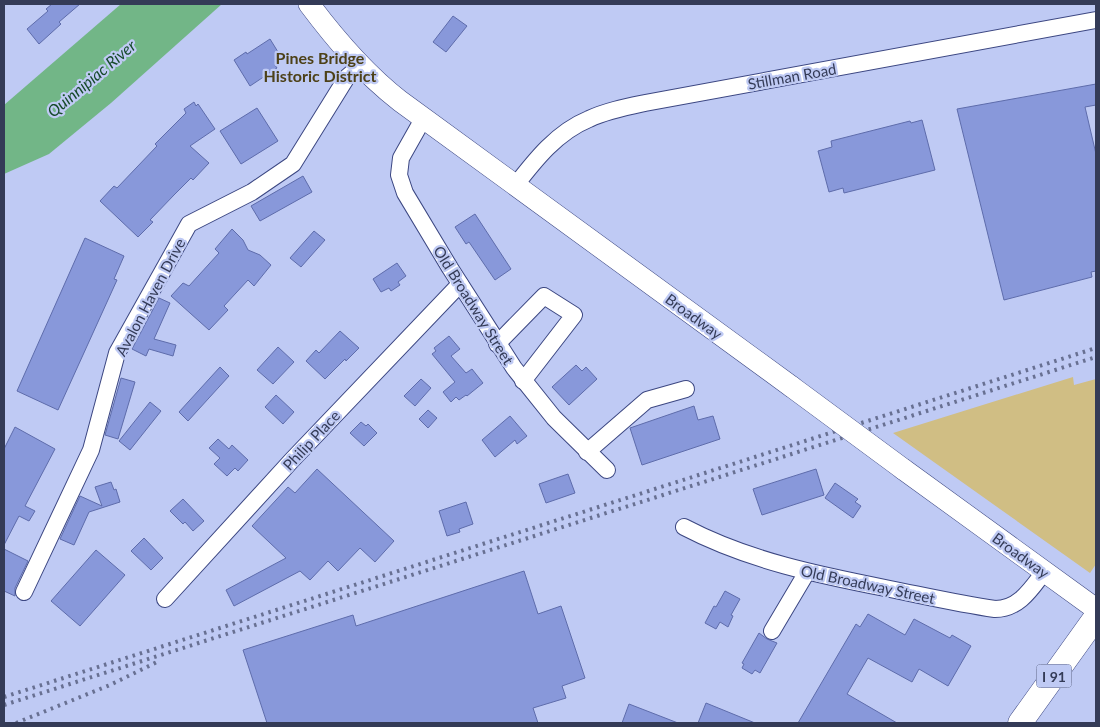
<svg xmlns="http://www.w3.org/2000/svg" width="1100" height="727" font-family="Lato,sans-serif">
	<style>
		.green { fill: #d0be84 }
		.water { fill: #72b687 }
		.building { fill: #8898da; stroke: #5e6cab }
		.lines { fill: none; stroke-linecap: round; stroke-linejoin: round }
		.minor-casing { stroke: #3c4782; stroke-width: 18 }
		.major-casing { stroke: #3c4782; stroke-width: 22 }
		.highway-casing { stroke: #3c4782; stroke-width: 25 }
		.minor { stroke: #fff; stroke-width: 16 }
		.major { stroke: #fff; stroke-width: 21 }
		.highway { stroke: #fff; stroke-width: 24 }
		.rail { stroke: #687092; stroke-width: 4; stroke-dasharray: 2.5 5; stroke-linecap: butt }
		.major-bridge-casing { stroke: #3c4782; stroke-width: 22; stroke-linecap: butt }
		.major-bridge { stroke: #fff; stroke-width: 21 }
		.labels { text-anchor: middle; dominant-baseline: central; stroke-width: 4.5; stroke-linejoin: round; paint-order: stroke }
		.shield { fill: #bfcaf4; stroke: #5e6686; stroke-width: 1 }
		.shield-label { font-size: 14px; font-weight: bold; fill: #343b57 }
		.street-label { font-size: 15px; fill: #343b57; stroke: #bfcaf4 }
		.neighbourhood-label { font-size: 16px; font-weight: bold; fill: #4d4118; stroke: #bfcaf4 }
		.water-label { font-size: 16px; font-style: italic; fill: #164a2a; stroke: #bfcaf4 }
	</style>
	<rect width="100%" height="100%" fill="#bfcaf4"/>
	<!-- green -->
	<polygon class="green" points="1073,377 1074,385 1096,379 1096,564 1090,573 893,433"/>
	<!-- water -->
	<polygon class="water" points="121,4 222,4 111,103 49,154 4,174 4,105"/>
	<!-- building -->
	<g class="building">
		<polygon points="52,4 80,4 59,22 61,24 39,44 27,29 48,11 46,9"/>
		<polygon points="453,16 467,26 446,52 433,42"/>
		<polygon points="270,39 283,60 275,65 277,68 250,86 234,60 246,52 247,54"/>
		<polygon points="1096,84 1096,105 1085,107 1096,154 1096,271 1091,272 1092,277 1004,300 957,109"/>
		<polygon points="194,102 196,106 198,104 215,129 190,146 209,163 193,180 191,178 174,195 150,220 153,222 138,237 100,201 114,186 117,188 157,146 155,144 186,113 184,109"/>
		<polygon points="257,108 278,141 241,164 220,131"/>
		<polygon points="922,120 935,170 844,193 843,188 829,192 818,151 832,147 831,141 910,121 911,123"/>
		<polygon points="303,176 312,192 260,221 251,206"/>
		<polygon points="475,214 511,269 495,280 469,242 466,244 455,227"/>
		<polygon points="232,229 243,240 248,250 260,255 271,265 254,286 248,280 224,306 228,310 209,330 171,296 183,283 189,286 219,253 215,249"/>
		<polygon points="314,231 325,240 301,267 290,258"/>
		<polygon points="85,238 124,256 114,279 117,280 58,410 17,391"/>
		<polygon points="397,263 406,276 398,282 400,285 391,291 389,288 381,292 373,279"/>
		<polygon points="159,298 170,303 154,339 176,345 173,356 149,349 146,356 132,349"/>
		<polygon points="340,331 359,348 346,361 345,359 325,379 306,361 316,350 319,353"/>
		<polygon points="449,336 460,349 451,356 466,373 472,369 483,383 467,396 466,395 459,400 456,397 451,402 443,392 455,382 432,354 436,351 434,348"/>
		<polygon points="278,347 294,362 273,384 257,370"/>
		<polygon points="576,365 582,371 586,367 597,379 569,405 552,387"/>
		<polygon points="220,367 229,376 188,421 179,412"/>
		<polygon points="121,378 135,382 118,439 105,435"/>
		<polygon points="421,379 431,388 415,406 404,396"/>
		<polygon points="276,395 294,412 283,424 265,407"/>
		<polygon points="150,402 161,411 130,450 119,441"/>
		<polygon points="694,406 698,420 713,416 720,439 642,465 630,428"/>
		<polygon points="428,410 437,418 428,428 419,419"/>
		<polygon points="510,416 527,436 517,444 515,440 495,457 482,440"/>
		<polygon points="361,422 366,426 368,424 377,433 364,446 350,433"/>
		<polygon points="15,427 55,449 25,506 35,511 29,521 19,516 4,545 4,449"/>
		<polygon points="218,439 229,449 232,445 248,460 238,471 235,468 227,476 214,464 220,458 209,448"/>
		<polygon points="317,469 394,541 375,562 360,548 338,571 328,561 310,580 300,571 234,606 226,590 286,558 252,526 288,487 295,493"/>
		<polygon points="816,469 824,495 762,515 753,489"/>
		<polygon points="568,474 575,493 546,503 539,484"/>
		<polygon points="111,482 114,490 116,489 120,502 89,512 74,545 60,539 80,496 102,506 95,487"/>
		<polygon points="835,483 858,499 855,502 861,506 853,518 825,498"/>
		<polygon points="183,499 204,521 193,531 185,522 183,524 170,511"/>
		<polygon points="466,502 473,524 459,529 460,532 447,536 439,511"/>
		<polygon points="144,538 163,558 151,570 131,551"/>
		<polygon points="4,549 28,561 15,588 15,596 4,591"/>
		<polygon points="96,550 125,575 80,626 51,601"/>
		<polygon points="524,571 538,614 561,606 585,678 562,686 566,698 533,708 538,723 267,723 243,650 353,615 356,626"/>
		<polygon points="725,591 740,599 731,615 733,616 728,627 720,622 716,629 705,623 714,606 716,607"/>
		<polygon points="868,614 905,635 914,619 950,638 952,635 971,646 948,686 919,669 912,682 868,658 847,694 897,723 798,723 856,624 860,627"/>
		<polygon points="759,633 767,639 777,643 760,673 755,670 752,674 742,668 744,664 742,663"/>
		<polygon points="706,703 755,723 698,723"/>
		<polygon points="629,704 678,723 622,723"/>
	</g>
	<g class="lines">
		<!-- minor casing -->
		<g class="minor-casing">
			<g id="minor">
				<polyline points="423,119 401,158 399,175 405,193 450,268 514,368 554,418 607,470"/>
				<path d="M515,186C535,160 557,132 589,119C606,111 626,107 645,103L1096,20"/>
				<polyline points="497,344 544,296 574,315 523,381"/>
				<polyline points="587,452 647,400 686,389"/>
				<path d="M684,527C749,561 819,575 890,589C925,596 960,604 995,609C1019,609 1031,589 1044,572"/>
				<polyline points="24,592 91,450 117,353 189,224 252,192 293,164 347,77 360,66"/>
				<polyline points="165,599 292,460 460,284"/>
				<polyline points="772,631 807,572"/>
			</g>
		</g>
		<!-- major casing -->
		<g class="major-casing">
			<g id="major">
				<path d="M309,4C336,40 364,73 400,101L792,387"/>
				<polyline points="903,469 1096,609"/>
			</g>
		</g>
		<!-- highway casing -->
		<g class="highway-casing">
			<polyline id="highway" points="1020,723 1096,617"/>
		</g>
		<!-- minor -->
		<use href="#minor" class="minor"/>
		<!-- major -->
		<use href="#major" class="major"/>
		<!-- highway -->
		<use href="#highway" class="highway"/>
		<!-- rail -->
		<g class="rail">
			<polyline points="4,697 1096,348"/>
			<polyline points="4,705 1096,357"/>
			<polyline points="16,723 110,685 157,662"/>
		</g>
		<!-- major-bridge casing -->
		<g class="major-bridge-casing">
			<polyline id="major-bridge" points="792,387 903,469"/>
		</g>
		<!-- major-bridge -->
		<use href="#major-bridge" class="major-bridge"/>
	</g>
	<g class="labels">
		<!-- shield labels -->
		<rect class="shield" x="1036.5" y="664.5" width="35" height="23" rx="4"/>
		<g class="shield-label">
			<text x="1054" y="676">I 91</text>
		</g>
		<!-- street labels -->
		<g class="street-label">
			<text transform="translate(792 76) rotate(-10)">Stillman Road</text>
			<text transform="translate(150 297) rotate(-62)">Avalon Haven Drive</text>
			<text transform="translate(474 305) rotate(58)">Old Broadway Street</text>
			<text transform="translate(694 316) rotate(36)">Broadway</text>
			<text transform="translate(311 440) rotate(-47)">Philip Place</text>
			<text transform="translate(1021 555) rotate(36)">Broadway</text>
			<text transform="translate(868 584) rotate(12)">Old Broadway Street</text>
		</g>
		<!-- neighbourhood labels -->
		<g class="neighbourhood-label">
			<text x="320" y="57">Pines Bridge<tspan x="320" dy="18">Historic District</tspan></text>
		</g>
		<!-- water labels -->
		<g class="water-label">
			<text transform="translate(91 78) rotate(-40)">Quinnipiac River</text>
		</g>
	</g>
	<!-- border -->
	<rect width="1100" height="727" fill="none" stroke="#343b57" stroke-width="10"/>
</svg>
